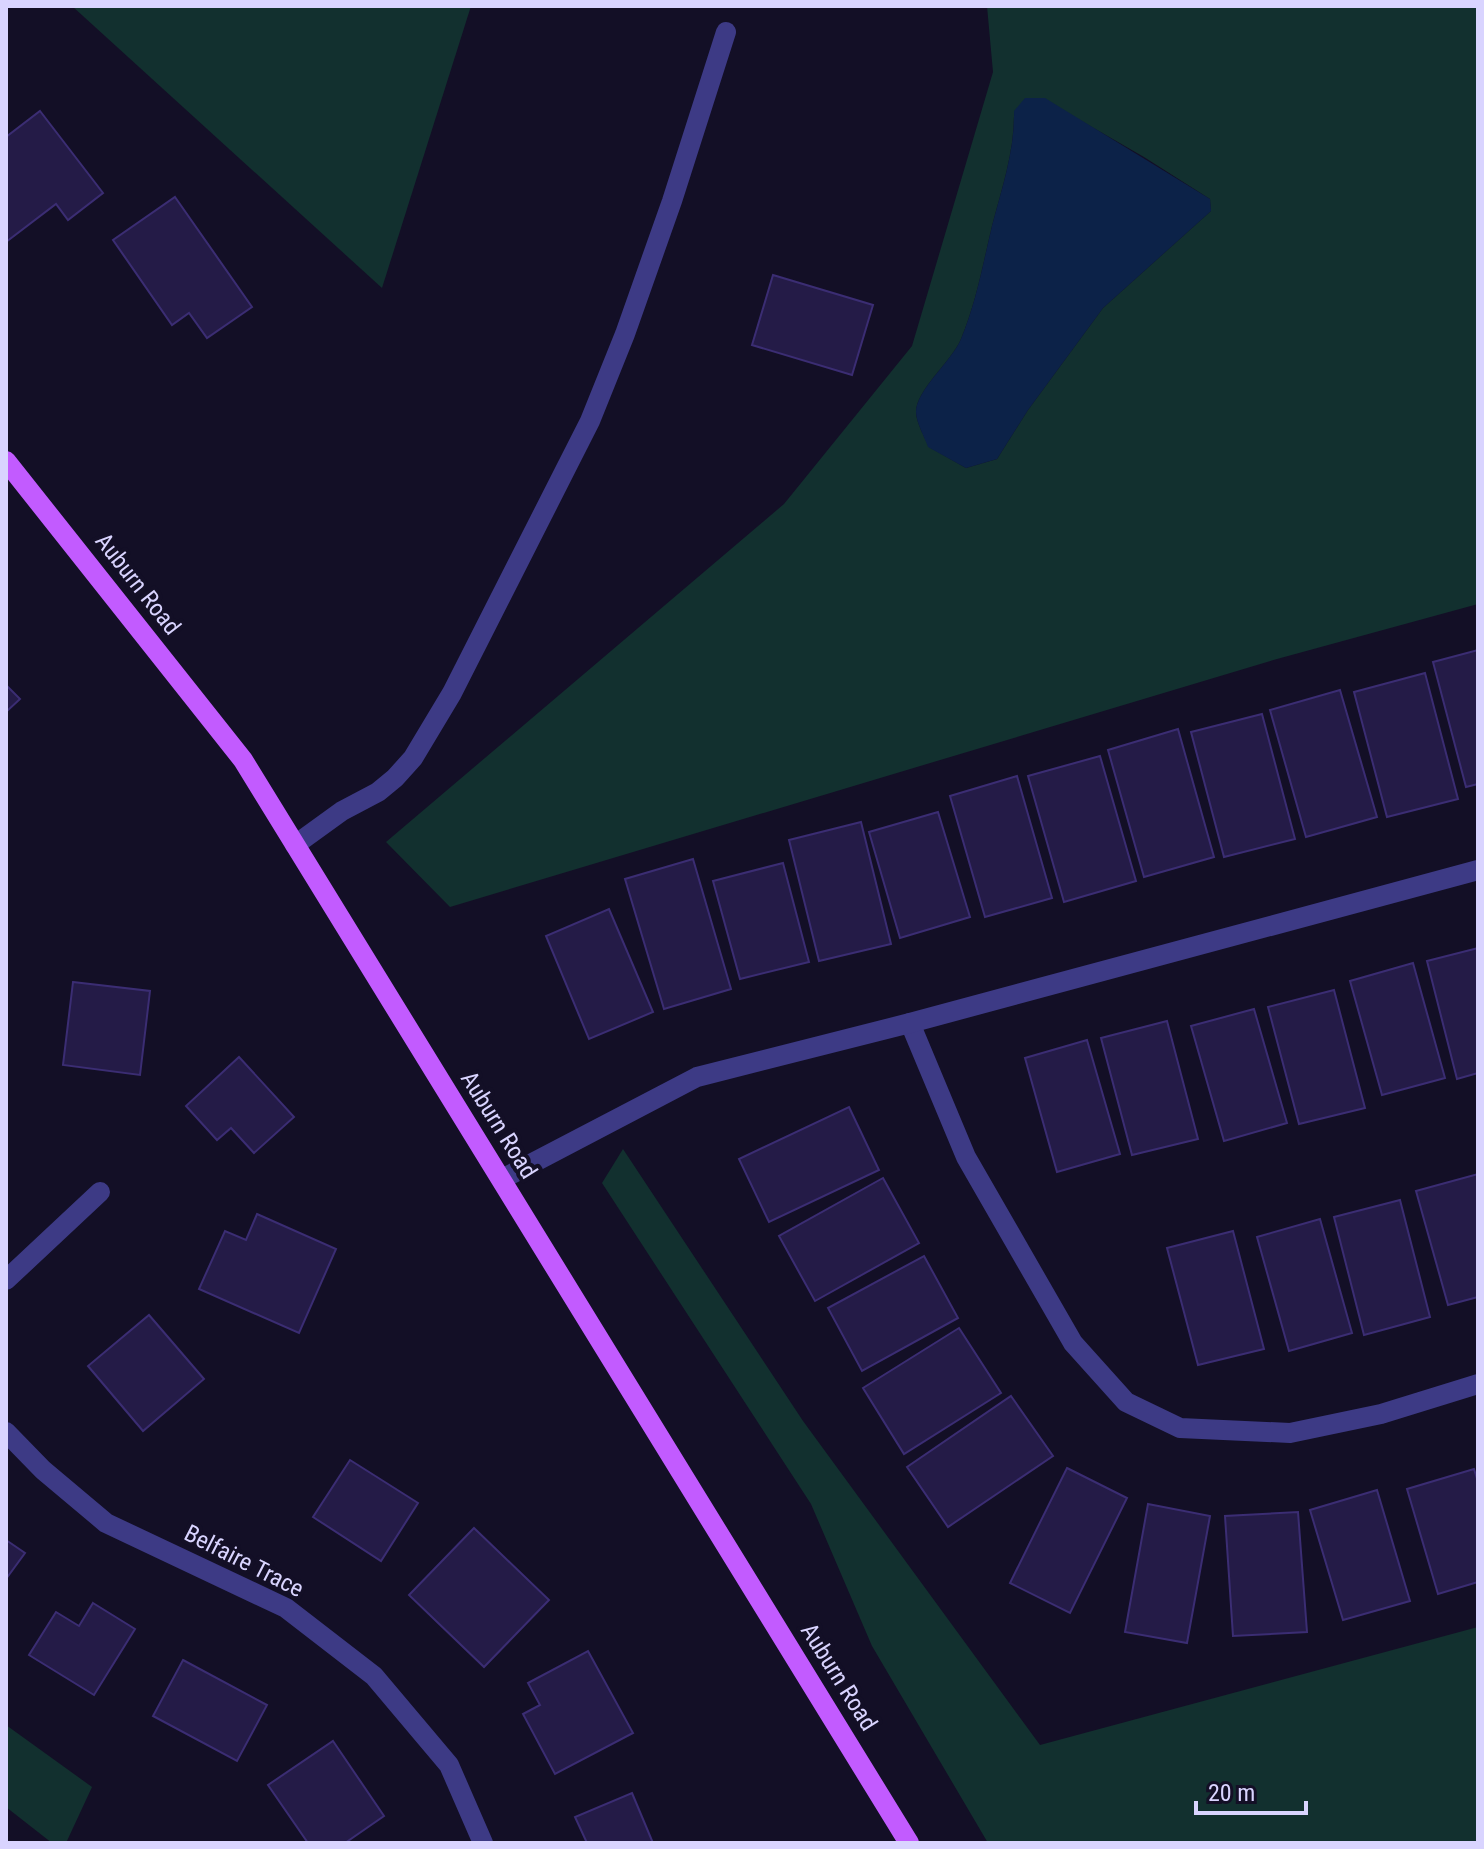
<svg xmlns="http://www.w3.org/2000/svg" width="1484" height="1849" font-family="'Roboto Condensed',sans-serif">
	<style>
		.green { fill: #12302f; fill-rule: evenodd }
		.water { fill: #0c2248 }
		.building { fill: #241b47; stroke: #3b2d73; stroke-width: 2 }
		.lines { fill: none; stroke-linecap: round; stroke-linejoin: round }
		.minor { stroke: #3d3a85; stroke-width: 20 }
		.major { stroke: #c25bff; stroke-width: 20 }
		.labels { text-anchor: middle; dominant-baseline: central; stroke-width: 8; stroke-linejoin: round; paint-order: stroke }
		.street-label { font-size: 24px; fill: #d9d4ff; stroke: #130f26 }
	</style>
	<rect width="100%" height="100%" fill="#130f26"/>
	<!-- green -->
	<g class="green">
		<polygon points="72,6 471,6 382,288"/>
		<path d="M987,6H1478V604L1277,659L450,907L386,842L784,504L912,346L993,72ZM1014,111L1071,115L1144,157L1210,199L1211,211L1103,308L1028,410L997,459L966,468L929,447C925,438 916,422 916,412C916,390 952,361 961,339C976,303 983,264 992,226C1002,188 1015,150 1014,111Z"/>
		<polygon points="623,1149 803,1421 1040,1745 1478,1627 1478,1843 988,1843 872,1646 811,1504 602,1183"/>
		<polygon points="6,1725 92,1787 66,1843 52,1843 6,1807"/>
	</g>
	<!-- water -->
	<path class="water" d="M1025,98H1045L1210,199L1211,211L1103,308L1028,410L997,459L966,468L928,447C925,438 916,422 916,412C916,390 952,361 961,339C976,303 983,264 992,226C1002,188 1015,150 1014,111Z"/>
	<!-- building -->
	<g class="building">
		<polygon points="40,111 103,193 68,220 56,204 6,242 6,137"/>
		<polygon points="175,197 252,307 207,338 189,313 172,325 113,240"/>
		<polygon points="773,275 873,305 852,375 752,345"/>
		<polygon points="1478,650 1478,784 1466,787 1433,662"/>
		<polygon points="1425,673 1458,799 1387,817 1354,692"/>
		<polygon points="6,685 20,699 6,712"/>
		<polygon points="1340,690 1377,817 1306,837 1270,710"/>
		<polygon points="1262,714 1295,839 1224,857 1191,732"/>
		<polygon points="1178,729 1214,857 1144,877 1108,750"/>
		<polygon points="1100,756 1136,881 1064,902 1028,776"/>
		<polygon points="1017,776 1052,898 985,917 950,796"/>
		<polygon points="938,812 970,917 900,938 869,832"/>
		<polygon points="861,822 891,944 819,961 789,840"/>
		<polygon points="693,859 731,989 664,1009 625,879"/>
		<polygon points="783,863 809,962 740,979 713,881"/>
		<polygon points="609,909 653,1012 589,1039 546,936"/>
		<polygon points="1478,948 1478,1073 1457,1079 1427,961"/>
		<polygon points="1413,963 1445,1078 1382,1095 1350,981"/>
		<polygon points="73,982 150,991 140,1075 63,1065"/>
		<polygon points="1334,990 1365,1108 1299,1124 1268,1007"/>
		<polygon points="1254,1009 1287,1123 1224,1141 1191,1026"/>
		<polygon points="1167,1021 1198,1139 1132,1155 1101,1038"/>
		<polygon points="1087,1040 1120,1154 1057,1172 1025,1058"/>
		<polygon points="239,1057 294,1117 254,1153 231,1128 217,1140 186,1106"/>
		<polygon points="849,1107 879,1170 769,1222 739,1159"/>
		<polygon points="1478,1174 1478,1297 1448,1305 1416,1191"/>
		<polygon points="883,1178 919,1243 815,1301 779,1236"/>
		<polygon points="1400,1200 1430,1317 1364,1335 1334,1217"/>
		<polygon points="257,1214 336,1249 299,1333 199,1289 225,1231 246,1240"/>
		<polygon points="1320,1219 1352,1333 1289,1351 1257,1237"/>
		<polygon points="1233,1231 1264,1349 1198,1365 1167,1248"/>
		<polygon points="924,1256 958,1318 862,1371 828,1308"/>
		<polygon points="149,1315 204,1379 143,1431 88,1366"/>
		<polygon points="959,1328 1001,1393 904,1454 863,1388"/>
		<polygon points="1011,1396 1053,1456 948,1527 907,1467"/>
		<polygon points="350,1460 418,1503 381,1561 313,1517"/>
		<polygon points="1067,1468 1127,1498 1070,1613 1010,1583"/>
		<polygon points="1474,1469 1478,1482 1478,1582 1438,1594 1407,1489"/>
		<polygon points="1377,1490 1410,1601 1343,1620 1310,1510"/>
		<polygon points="1148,1504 1210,1516 1187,1643 1125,1632"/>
		<polygon points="1298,1512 1307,1632 1233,1636 1225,1516"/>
		<polygon points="474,1528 549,1600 484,1667 409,1595"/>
		<polygon points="6,1540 25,1553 6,1579"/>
		<polygon points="93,1603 135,1629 94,1695 29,1655 56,1612 79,1626"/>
		<polygon points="588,1651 633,1733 555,1774 523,1714 540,1705 528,1683"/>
		<polygon points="183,1660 267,1705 237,1761 153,1716"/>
		<polygon points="333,1741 384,1816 345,1843 308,1843 268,1785"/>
		<polygon points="632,1793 653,1843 587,1843 575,1817"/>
	</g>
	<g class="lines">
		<!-- minor -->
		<g class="minor">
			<polyline points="295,845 342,811 378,792 395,778 413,758 452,693 590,421 625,334 672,201 726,32"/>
			<polyline points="910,1023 966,1157 1073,1343 1126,1402 1180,1428 1290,1433 1381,1414 1478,1384"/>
			<polyline points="502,1179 697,1077 910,1023 1478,870"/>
			<polyline points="6,1280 100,1192"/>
			<polyline points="6,1432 43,1470 106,1523 286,1608 374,1676 449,1765 483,1843"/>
		</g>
		<!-- major -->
		<polyline class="major" points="6,461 243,760 909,1843"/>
	</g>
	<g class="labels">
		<!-- street labels -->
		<g class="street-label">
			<text transform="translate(138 584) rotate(52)">Auburn Road</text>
			<text transform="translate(499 1125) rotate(58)">Auburn Road</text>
			<text transform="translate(244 1561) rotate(27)">Belfaire Trace</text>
			<text transform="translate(839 1677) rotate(58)">Auburn Road</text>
		</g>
	</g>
	<!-- border -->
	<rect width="1484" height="1849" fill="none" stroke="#d9d4ff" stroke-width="16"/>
	<!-- scale -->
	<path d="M1196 1801v12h110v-12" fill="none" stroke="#d9d4ff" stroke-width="4"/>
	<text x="1208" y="1801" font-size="24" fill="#d9d4ff" stroke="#130f26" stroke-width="6" paint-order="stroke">20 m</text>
</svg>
